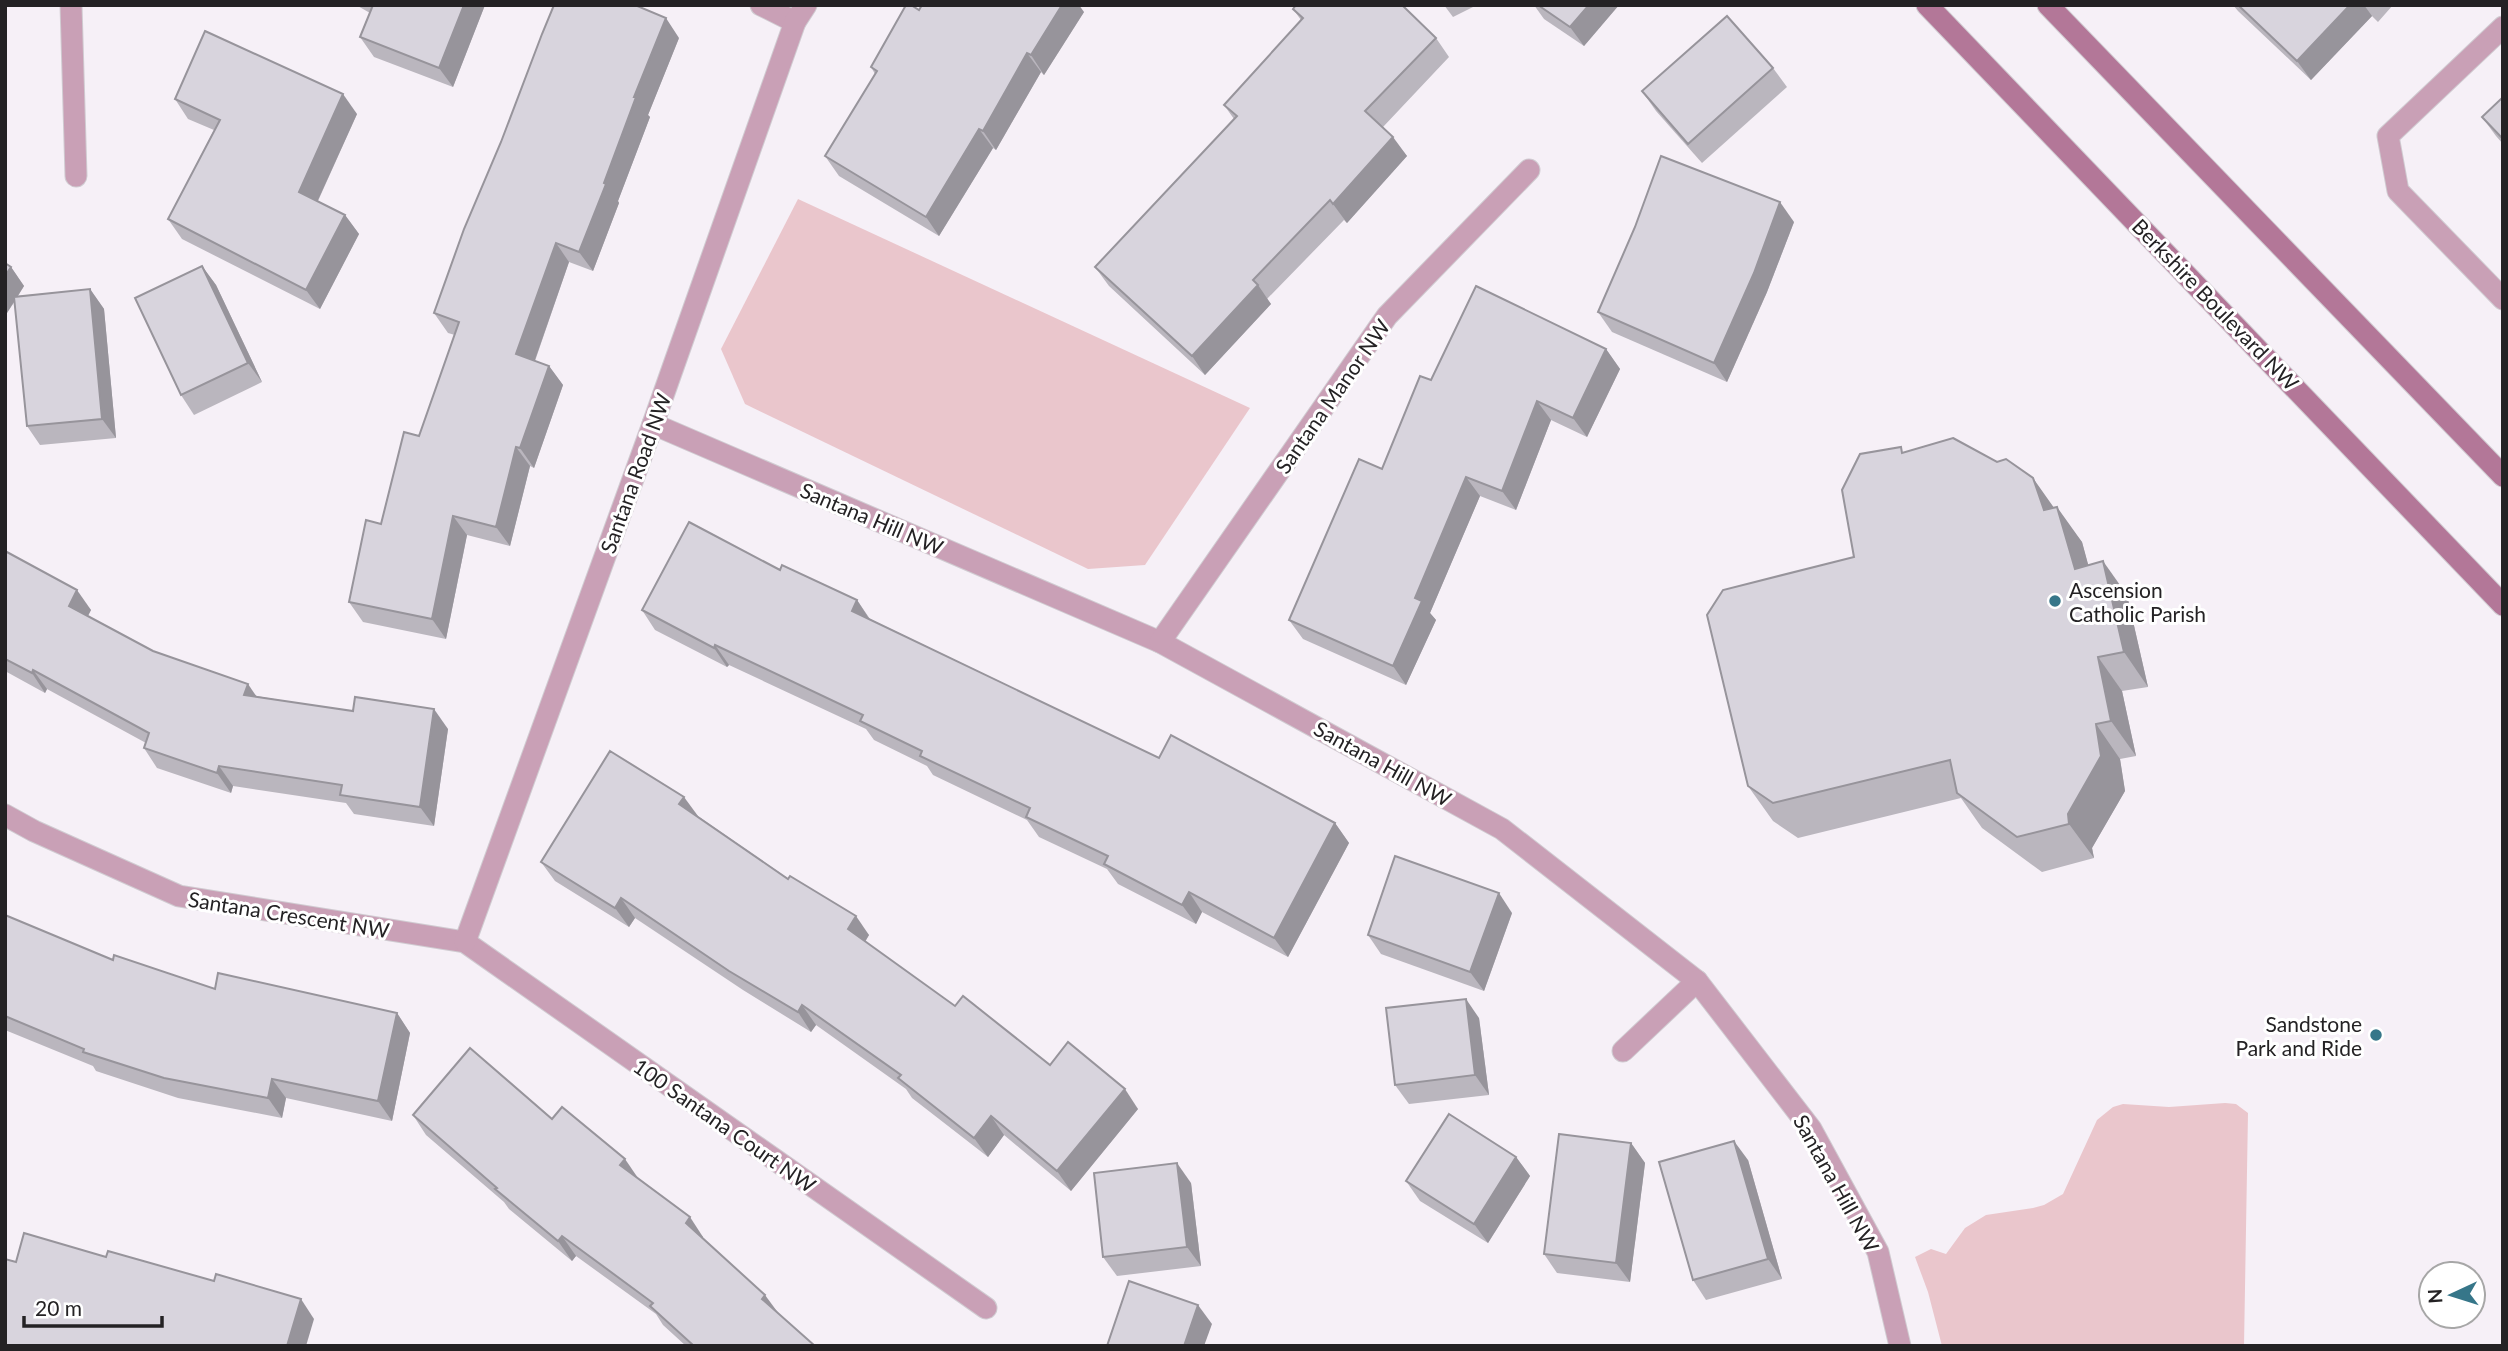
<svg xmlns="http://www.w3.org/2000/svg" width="2508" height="1351" font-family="Lato,sans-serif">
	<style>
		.green { fill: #eac6cc }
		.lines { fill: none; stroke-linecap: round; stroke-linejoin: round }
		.minor-casing { stroke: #d0cbd1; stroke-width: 23 }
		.secondary-casing { stroke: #d0cbd1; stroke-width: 23 }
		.minor { stroke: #c9a0b6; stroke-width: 21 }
		.secondary { stroke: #b37798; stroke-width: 21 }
		.wall { fill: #bab6be }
		.shaded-wall { fill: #97949b }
		.building { fill: #d8d4dd; stroke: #97949b; stroke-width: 2 }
		.poi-dot { fill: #367689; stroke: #fff; stroke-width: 2.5 }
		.labels { text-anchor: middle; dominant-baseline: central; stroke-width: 6; stroke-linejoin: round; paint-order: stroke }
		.street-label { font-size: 21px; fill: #242224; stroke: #fff }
		.poi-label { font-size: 21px; fill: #242224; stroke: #fff; text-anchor: start }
	</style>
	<rect width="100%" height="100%" fill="#f6f0f7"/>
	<!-- green -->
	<g class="green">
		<polygon points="798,199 1250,408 1145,565 1088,569 745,404 721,349"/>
		<polygon points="2225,1103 2236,1104 2248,1113 2244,1346 1942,1346 1928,1292 1915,1257 1931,1249 1946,1254 1965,1228 1986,1215 2033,1208 2044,1205 2063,1194 2097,1120 2113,1107 2123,1104 2169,1107"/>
	</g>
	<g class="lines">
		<!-- minor casing -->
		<g class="minor-casing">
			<g id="minor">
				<polyline points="71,5 76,176"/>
				<polyline points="761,5 795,22"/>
				<polyline points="2503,27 2388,136 2398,191 2503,299"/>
				<polyline points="653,424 1160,642 1502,829 1697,981 1811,1129 1878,1252 1900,1346"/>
				<polyline points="1160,642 1387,316 1529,170"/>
				<polyline points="5,815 34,831 179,896 465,942 986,1308"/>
				<polyline points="465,942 653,424 795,22 806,5"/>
				<polyline points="1623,1051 1697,981"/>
			</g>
		</g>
		<!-- secondary casing -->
		<g class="secondary-casing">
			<g id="secondary">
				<polyline points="1927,5 2503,605"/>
				<polyline points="2048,5 2503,476"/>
			</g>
		</g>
		<!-- minor -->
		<use href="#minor" class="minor"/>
		<!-- secondary -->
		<use href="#secondary" class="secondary"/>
	</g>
	<!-- wall -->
	<g class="wall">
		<polygon points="356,5 485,5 453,87 374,57 360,37 370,13"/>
		<polygon points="1444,5 1477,5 1453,17"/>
		<polygon points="1534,5 1619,5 1584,46 1544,19"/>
		<polygon points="2233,5 2393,5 2378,22 2372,16 2311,80 2238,11"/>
		<polygon points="1293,9 1436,38 1449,57 1383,127 1407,156 1347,223 1344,220 1267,299 1271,304 1205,375 1109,286 1095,267 1234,119 1224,105 1301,20"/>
		<polygon points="919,10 1084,12 1044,75 1041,72 996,150 993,148 939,236 839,176 825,156 875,74 871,67"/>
		<polygon points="679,38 648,115 650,117 618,201 619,203 593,271 569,262 535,361 549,366 563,385 534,468 530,466 510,546 467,535 446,639 363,622 349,602 381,524 419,436 455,335 448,333 434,313"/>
		<polygon points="1773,68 1787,87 1702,163 1656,111 1642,91"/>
		<polygon points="2503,97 2503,144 2496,136 2482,117"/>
		<polygon points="175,99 357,114 318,201 345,215 359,234 320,309 182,239 168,219 214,130 188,119"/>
		<polygon points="1794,222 1767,292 1727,382 1612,332 1598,312"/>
		<polygon points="5,263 11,267 24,286 18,296 90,289 104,309 116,438 40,445 27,426 15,301 5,316"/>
		<polygon points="202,266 216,285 262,382 194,415 181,395"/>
		<polygon points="1606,349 1620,369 1587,437 1551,420 1516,510 1480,496 1430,613 1436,620 1406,685 1303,639 1289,620 1382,469 1431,380"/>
		<polygon points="1905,453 2054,508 2082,542 2088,565 2127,595 2148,687 2122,691 2136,756 2120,759 2125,791 2092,848 2094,858 2042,872 1982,828 1961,798 1798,838 1773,821 1748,786"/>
		<polygon points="5,551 91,610 88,616 153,651 257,696 448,729 434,826 354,814 346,803 233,786 231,793 157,768 144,748 146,743 47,689 45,693 5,671"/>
		<polygon points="780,570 857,600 870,619 1159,758 1335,823 1349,843 1288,957 1202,912 1196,924 1118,884 1107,869 1039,837 1027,820 933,775 927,766 874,740 866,729 729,665 727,667 655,630 642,610"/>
		<polygon points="698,816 869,935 865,942 955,1006 1050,1065 1138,1109 1071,1191 1004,1135 988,1157 912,1098 906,1089 816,1025 811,1032 743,990 635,918 629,927 555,881 541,862"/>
		<polygon points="1512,913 1484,991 1381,954 1368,935"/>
		<polygon points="5,915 113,960 215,989 397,1013 410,1033 392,1121 286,1098 282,1118 178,1098 96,1071 93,1066 5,1030"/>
		<polygon points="1479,1018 1489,1095 1409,1104 1395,1085"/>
		<polygon points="413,1115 552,1119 638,1178 703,1237 702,1238 778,1313 815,1346 686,1346 663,1325 656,1314 576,1256 572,1261 509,1209 504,1202 426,1135"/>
		<polygon points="1631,1143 1645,1163 1630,1282 1557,1273 1544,1254"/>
		<polygon points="1516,1157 1530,1176 1488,1243 1420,1201 1406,1181"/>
		<polygon points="1748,1160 1782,1279 1706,1300 1693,1280"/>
		<polygon points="1191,1183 1201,1266 1117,1276 1103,1257"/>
	</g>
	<!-- shaded-wall -->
	<g class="shaded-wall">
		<polygon points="464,5 485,5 453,87 439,68"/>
		<polygon points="1062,5 1079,5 1084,12 1044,75 1031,55"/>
		<polygon points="1589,5 1619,5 1584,46 1570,27"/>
		<polygon points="2350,5 2364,5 2372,16 2311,80 2297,61"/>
		<polygon points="666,18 679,38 648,115 650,117 618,201 619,203 593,271 579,252 634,97"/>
		<polygon points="1027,53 1041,72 996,150 983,131"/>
		<polygon points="343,94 357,114 313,211 299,192"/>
		<polygon points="979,129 993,148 939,236 926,217"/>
		<polygon points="1393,137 1407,156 1347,223 1333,204"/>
		<polygon points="1780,202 1794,222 1767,292 1727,382 1714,363"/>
		<polygon points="345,215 359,234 320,309 306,290"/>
		<polygon points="556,243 569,262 530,374 516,354"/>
		<polygon points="202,266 216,285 262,382 248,363"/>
		<polygon points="11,267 24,286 5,316 5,276"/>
		<polygon points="1258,285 1271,304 1205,375 1192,356"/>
		<polygon points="90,289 104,309 116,438 102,419"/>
		<polygon points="1606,349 1620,369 1587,437 1573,418"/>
		<polygon points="549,366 563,385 534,468 520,448"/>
		<polygon points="1537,401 1551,420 1516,510 1502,491"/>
		<polygon points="516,447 530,466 510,546 496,527"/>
		<polygon points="1466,477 1480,496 1430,613 1436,620 1406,685 1393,666 1415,598"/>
		<polygon points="2033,478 2057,512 2057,507 2082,542 2099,604 2075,569 2044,510"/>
		<polygon points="453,516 467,535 446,639 432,619"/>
		<polygon points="2103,561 2127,595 2148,687 2124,652"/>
		<polygon points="77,590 91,610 83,625 69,606"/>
		<polygon points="857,600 870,620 852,611"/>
		<polygon points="715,645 729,665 727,667 714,648"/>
		<polygon points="2098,657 2122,691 2136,756 2111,721"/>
		<polygon points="33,670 47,689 45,693 32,673"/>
		<polygon points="248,684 261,703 244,695"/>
		<polygon points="434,709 448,729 434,826 420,807"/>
		<polygon points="2096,724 2120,759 2125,791 2092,848 2094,858 2069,824 2068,814"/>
		<polygon points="219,766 233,786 231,793 217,773"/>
		<polygon points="684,797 698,816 693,824 679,804"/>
		<polygon points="1335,823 1349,843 1288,957 1274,938"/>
		<polygon points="1189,892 1202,912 1196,924 1182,905"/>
		<polygon points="1499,893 1512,913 1484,991 1470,972"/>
		<polygon points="621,898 635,918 629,927 615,908"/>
		<polygon points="856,916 869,935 861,948 848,929"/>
		<polygon points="1466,999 1479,1018 1489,1095 1475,1075"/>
		<polygon points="802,1005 816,1025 811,1032 798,1012"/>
		<polygon points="397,1013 410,1033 392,1121 378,1101"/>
		<polygon points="272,1079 286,1098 282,1118 268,1098"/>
		<polygon points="1125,1089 1138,1109 1071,1191 1057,1171"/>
		<polygon points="991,1116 1004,1135 988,1157 974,1138"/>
		<polygon points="1734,1141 1748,1160 1782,1279 1768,1259"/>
		<polygon points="1631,1143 1645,1163 1630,1282 1616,1263"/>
		<polygon points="1516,1157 1530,1176 1488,1243 1474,1224"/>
		<polygon points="625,1159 638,1178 633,1185 620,1165"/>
		<polygon points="1177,1163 1191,1183 1201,1266 1187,1247"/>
		<polygon points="690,1217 703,1237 699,1242 686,1223"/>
		<polygon points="562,1236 576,1256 572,1261 558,1241"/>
		<polygon points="765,1295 779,1314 762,1299"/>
		<polygon points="301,1299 314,1319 306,1346 287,1346"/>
		<polygon points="1198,1305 1212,1324 1204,1346 1184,1346"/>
	</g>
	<!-- building -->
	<g class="building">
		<polygon points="373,5 464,5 439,68 360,37"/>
		<polygon points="554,5 635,5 666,18 634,97 636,97 604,183 606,184 579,252 556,243 516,354 549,366 520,448 516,447 496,527 453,516 432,619 349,602 366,520 381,524 404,432 419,436 459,322 434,313 464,229 501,142 542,34"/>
		<polygon points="906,5 911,5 919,10 922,5 1062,5 1031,55 1027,53 983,131 979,129 926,217 825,156 877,71 871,67"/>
		<polygon points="1296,5 1402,5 1436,38 1365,111 1393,137 1333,204 1330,200 1253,280 1258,285 1192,356 1095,267 1237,116 1224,105 1303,18 1293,9"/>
		<polygon points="1538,5 1589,5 1570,27"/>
		<polygon points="2238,5 2350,5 2297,61"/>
		<polygon points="1727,16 1773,68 1688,144 1642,91"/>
		<polygon points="205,31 343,94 299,192 345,215 306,290 168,219 220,120 175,99"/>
		<polygon points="2503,97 2503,139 2482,117"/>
		<polygon points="1661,156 1780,202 1754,273 1714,363 1598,312 1635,227"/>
		<polygon points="5,263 11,267 5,276"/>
		<polygon points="202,266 248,363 181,395 135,298"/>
		<polygon points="1476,286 1606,349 1573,418 1537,401 1502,491 1466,477 1415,598 1422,601 1393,666 1289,620 1359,459 1382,469 1420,376 1431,380"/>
		<polygon points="90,289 102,419 27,426 14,297"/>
		<polygon points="1953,438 1997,462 2006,459 2033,478 2044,510 2057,507 2075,569 2103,561 2124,652 2098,657 2111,721 2096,724 2101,756 2068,814 2069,824 2017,837 1957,793 1950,760 1773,803 1748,786 1707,615 1723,590 1854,557 1842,490 1860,454 1901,447 1902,453"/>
		<polygon points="689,522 780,570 782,565 857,600 852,611 1159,758 1171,735 1335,823 1274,938 1189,892 1182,905 1104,864 1108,856 1026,817 1030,808 920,756 922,751 860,721 863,715 715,645 714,648 642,610"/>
		<polygon points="5,551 77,590 69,606 153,651 248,684 244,695 353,711 355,697 434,709 420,807 340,795 342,785 219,766 217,773 144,748 149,733 33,670 32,673 5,659"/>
		<polygon points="610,751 684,797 679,804 788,879 790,876 856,916 848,929 955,1006 963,996 1050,1065 1068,1042 1125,1089 1057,1171 991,1116 974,1138 898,1078 901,1075 802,1005 798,1012 729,971 621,898 615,908 541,862"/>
		<polygon points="1395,856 1499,893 1470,972 1368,935"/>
		<polygon points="5,915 113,960 114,955 215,989 218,973 397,1013 378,1101 272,1079 268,1098 164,1078 83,1052 84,1049 5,1016"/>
		<polygon points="1466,999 1475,1075 1395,1085 1386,1008"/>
		<polygon points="470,1048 552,1119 562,1107 625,1159 620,1165 690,1217 686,1223 765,1295 762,1299 815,1346 694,1346 650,1306 653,1303 562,1236 558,1241 495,1189 497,1188 413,1115"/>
		<polygon points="1449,1114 1516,1157 1474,1224 1406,1181"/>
		<polygon points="1559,1134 1631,1143 1616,1263 1544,1254"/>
		<polygon points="1734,1141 1768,1259 1693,1280 1659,1162"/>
		<polygon points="1177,1163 1187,1247 1103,1257 1094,1173"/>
		<polygon points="24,1233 106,1257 108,1251 214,1281 216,1274 301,1299 287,1346 5,1346 5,1259 16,1262"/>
		<polygon points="1129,1281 1198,1305 1184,1346 1107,1346"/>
	</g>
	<!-- markers -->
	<g class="poi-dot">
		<circle cx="2055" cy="601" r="7"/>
		<circle cx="2376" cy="1035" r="7"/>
	</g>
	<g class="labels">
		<!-- street labels -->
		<g class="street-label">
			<text transform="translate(2216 304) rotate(46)">Berkshire Boulevard NW</text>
			<text transform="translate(1332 396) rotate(-55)">Santana Manor NW</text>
			<text transform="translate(635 473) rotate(-70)">Santana Road NW</text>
			<text transform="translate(872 518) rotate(23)">Santana Hill NW</text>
			<text transform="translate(1383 763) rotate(29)">Santana Hill NW</text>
			<text transform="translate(289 914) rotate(9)">Santana Crescent NW</text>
			<text transform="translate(725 1125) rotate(35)">100 Santana Court NW</text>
			<text transform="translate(1837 1183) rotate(61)">Santana Hill NW</text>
		</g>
		<!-- poi labels -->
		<g class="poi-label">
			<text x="2069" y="589">Ascension<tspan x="2069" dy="24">Catholic Parish</tspan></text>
			<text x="2362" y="1023" text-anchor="end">Sandstone<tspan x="2362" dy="24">Park and Ride</tspan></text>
		</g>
	</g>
	<!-- border -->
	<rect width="2508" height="1351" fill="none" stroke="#242224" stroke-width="14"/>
	<!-- north arrow -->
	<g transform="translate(2452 1295) rotate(266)"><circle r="33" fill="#ffffff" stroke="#a7a7a7" stroke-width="2"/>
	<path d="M0-5L12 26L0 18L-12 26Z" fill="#367689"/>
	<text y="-10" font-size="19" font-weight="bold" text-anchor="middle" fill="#242224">N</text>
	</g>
	<!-- scale -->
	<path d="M24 1316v10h138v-10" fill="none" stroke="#242224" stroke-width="3.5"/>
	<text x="35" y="1316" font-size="21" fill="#242224" stroke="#ffffff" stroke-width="5" paint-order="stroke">20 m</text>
</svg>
